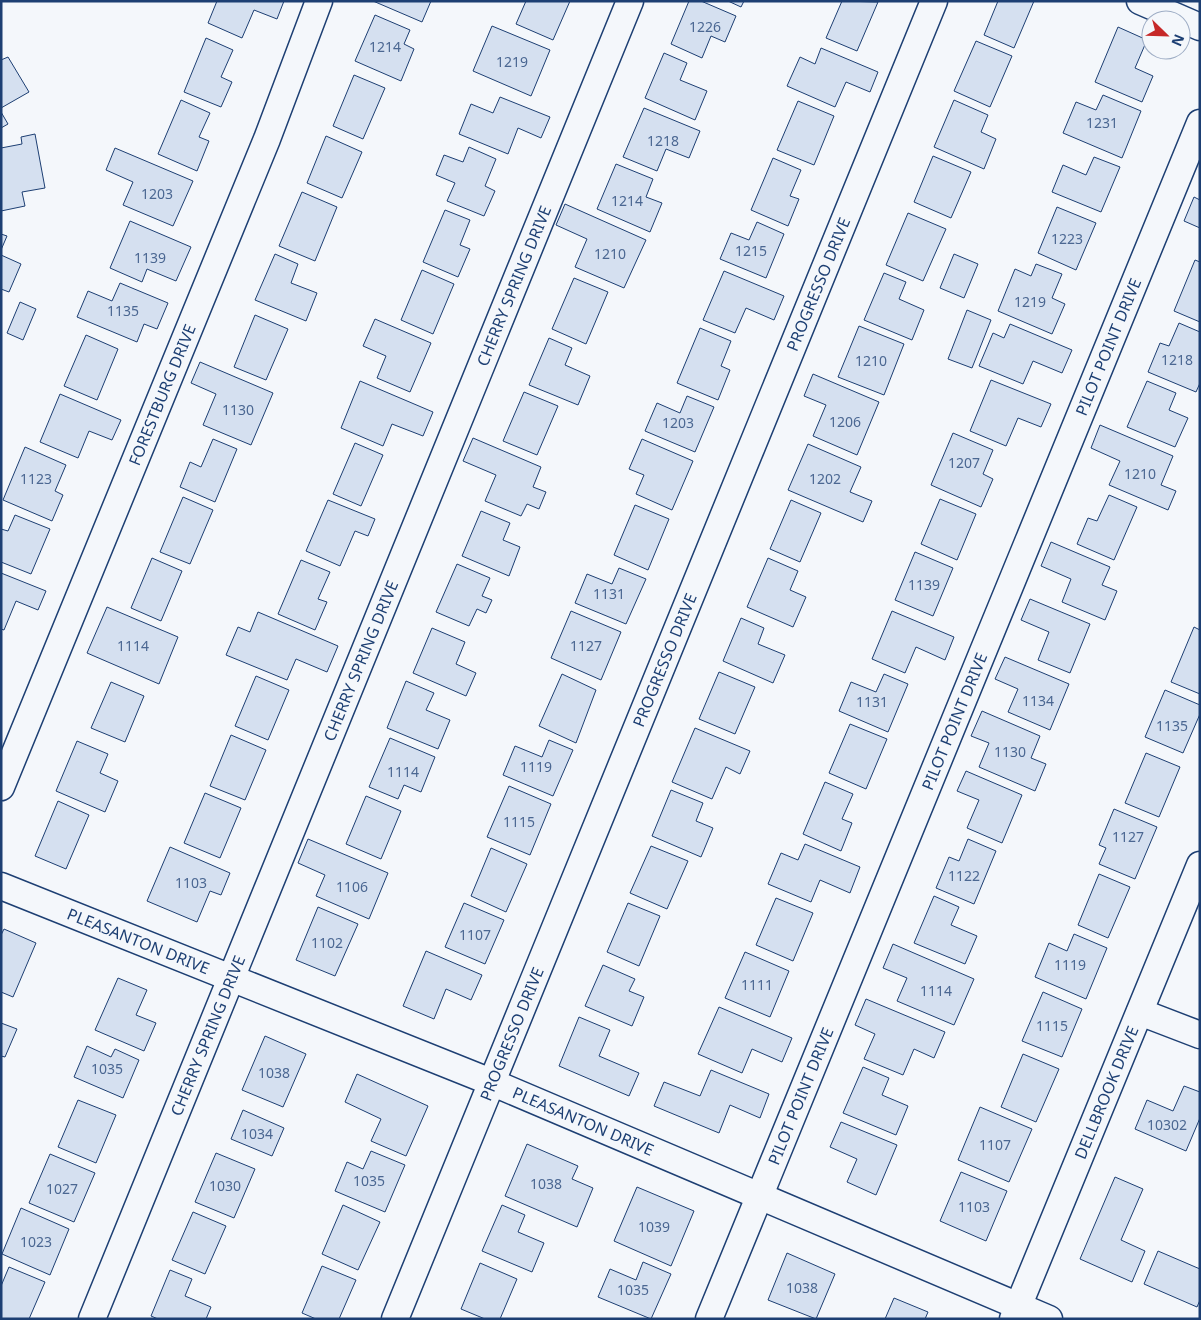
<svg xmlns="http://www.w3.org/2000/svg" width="1201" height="1320" font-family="'Noto Sans',sans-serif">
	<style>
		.building { fill: #d5e0f0; stroke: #1d3f73 }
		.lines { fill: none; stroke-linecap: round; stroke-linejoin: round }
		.minor-casing { stroke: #1d3f73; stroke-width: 29 }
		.minor { stroke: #f4f7fb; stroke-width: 26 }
		.labels { text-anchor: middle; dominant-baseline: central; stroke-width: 4; stroke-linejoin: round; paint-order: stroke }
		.number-label { font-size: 14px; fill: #4b6792 }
		.street-label { font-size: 16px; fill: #1d3f73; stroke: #f4f7fb }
	</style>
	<rect width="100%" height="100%" fill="#f4f7fb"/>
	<!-- building -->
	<g class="building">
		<polygon points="217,1 284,1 277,19 254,10 242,38 208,23"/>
		<polygon points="373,1 431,1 422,22"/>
		<polygon points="526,1 570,1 553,40 516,24"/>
		<polygon points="689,1 701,1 736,16 725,42 711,36 702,58 671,44"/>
		<polygon points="728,1 744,1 741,7"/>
		<polygon points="842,1 878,2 857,51 826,38"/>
		<polygon points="998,1 1034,1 1014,48 984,35"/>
		<polygon points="375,15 410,30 404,44 414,49 401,81 355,61"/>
		<polygon points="492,26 550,50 531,96 473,71"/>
		<polygon points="1118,27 1147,40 1135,68 1153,76 1142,102 1095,82"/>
		<polygon points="206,38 233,50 221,77 232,82 221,107 184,92"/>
		<polygon points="976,41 1012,56 990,107 954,91"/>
		<polygon points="821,48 878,72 870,92 846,82 835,107 787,86 800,57 815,64"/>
		<polygon points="664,53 687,63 680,80 707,91 695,120 645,98"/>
		<polygon points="8,57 29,92 1,108 1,60"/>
		<polygon points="354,75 385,88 363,139 333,126"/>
		<polygon points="1103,95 1141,111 1122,158 1063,133 1076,102 1096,110"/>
		<polygon points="500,97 550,117 541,138 518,128 508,154 459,134 471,104 493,113"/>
		<polygon points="181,100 210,113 199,137 209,141 197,171 158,154"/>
		<polygon points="954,100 988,115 981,132 996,139 984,169 934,147"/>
		<polygon points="798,101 834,116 814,165 777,150"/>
		<polygon points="644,108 700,131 689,158 666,149 657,171 623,157"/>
		<polygon points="1,112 8,124 1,128"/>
		<polygon points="35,134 45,188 22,192 25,206 1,211 1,148 22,144 21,137"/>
		<polygon points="326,136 362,152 342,198 307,183"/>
		<polygon points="469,147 496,159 485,186 495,191 484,216 447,201 455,183 436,175 444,155 463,162"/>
		<polygon points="115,148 193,181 173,226 123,205 133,182 106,170"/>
		<polygon points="933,156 971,172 951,218 914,202"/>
		<polygon points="1094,157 1120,167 1101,212 1052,192 1063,165 1086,175"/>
		<polygon points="773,158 801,170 790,196 799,199 788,226 751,210"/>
		<polygon points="616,164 653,179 646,197 662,203 650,232 597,209"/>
		<polygon points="302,192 337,207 315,261 279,246"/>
		<polygon points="1194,197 1200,200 1200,228 1184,221"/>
		<polygon points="565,204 646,240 624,288 575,267 587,239 556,225"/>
		<polygon points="1057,207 1096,223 1076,270 1038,253"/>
		<polygon points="445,210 470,220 460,245 470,249 458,277 423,262"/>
		<polygon points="908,213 946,229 923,281 886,265"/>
		<polygon points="130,221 191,247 176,281 147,269 142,282 110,268"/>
		<polygon points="757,222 784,234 766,278 720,259 731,233 749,240"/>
		<polygon points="1,234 7,236 1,250"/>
		<polygon points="275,254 298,264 291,283 317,293 306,321 255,300"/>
		<polygon points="954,254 978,264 964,298 940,288"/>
		<polygon points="1,255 21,264 9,292 1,289"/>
		<polygon points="1195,260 1200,262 1200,322 1174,311"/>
		<polygon points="1036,264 1062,274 1052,298 1065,304 1052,334 998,311 1015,269 1031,276"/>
		<polygon points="422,270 454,284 433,334 401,320"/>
		<polygon points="724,271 784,296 774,320 746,308 735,333 703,320"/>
		<polygon points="884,273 906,282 899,299 924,310 912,340 864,320"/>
		<polygon points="574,278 608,292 586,344 552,329"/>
		<polygon points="120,283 168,303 157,329 144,324 137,342 77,317 88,291 112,301"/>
		<polygon points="20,302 36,309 23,340 7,333"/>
		<polygon points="967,310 991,320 972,368 948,359"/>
		<polygon points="255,315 288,329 266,380 234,367"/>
		<polygon points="375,319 431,343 410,392 377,378 386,356 363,346"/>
		<polygon points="1179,323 1200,332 1200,383 1196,392 1148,372 1160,343 1169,346"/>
		<polygon points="1010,324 1072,350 1062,373 1033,361 1023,384 979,366 993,333 1004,338"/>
		<polygon points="859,326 904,344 884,395 838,377"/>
		<polygon points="700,328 731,341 721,366 730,370 718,400 677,383"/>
		<polygon points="86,335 118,349 97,400 64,386"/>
		<polygon points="549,338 572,348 565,365 590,376 578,405 529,385"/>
		<polygon points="200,362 273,393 251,445 203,425 216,394 191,383"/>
		<polygon points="813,374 879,402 857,455 813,436 826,405 804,396"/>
		<polygon points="991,380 1051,404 1041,427 1018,418 1006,446 970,431"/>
		<polygon points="360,381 433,412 423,436 392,424 383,446 341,428"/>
		<polygon points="1147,381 1176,393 1169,410 1188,418 1175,447 1127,427"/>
		<polygon points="524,392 558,406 537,455 503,441"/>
		<polygon points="60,394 121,420 112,440 89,431 78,458 40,442"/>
		<polygon points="687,396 714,407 695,452 645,431 657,403 680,413"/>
		<polygon points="1100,425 1173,456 1161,485 1176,491 1168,510 1109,485 1120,461 1091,448"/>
		<polygon points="953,433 993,450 983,474 993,479 981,507 931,485"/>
		<polygon points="473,438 541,467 533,487 546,492 539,509 527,504 521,516 485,501 496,475 463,461"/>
		<polygon points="213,439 237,449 215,502 180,487 190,462 201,467"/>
		<polygon points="642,439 693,461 672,510 636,494 644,475 629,469"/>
		<polygon points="355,443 383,455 361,506 333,494"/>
		<polygon points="808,444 861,467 850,492 872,501 863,522 788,490"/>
		<polygon points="25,447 66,465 55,491 63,495 52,521 3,500"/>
		<polygon points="1109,495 1137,507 1114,560 1077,544 1088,518 1097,521"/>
		<polygon points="183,497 213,510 190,564 160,552"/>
		<polygon points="940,499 976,514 957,560 921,544"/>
		<polygon points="328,500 375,519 368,536 355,531 340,566 306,551"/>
		<polygon points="791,500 821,513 800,562 770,549"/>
		<polygon points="635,505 669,519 648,570 614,555"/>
		<polygon points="481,511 510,523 503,540 520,547 509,576 462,556"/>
		<polygon points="15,515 50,529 31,574 1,562 1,529 8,531"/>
		<polygon points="1051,542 1110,567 1102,585 1117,591 1105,620 1062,602 1071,579 1041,566"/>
		<polygon points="915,552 953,568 933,616 895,600"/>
		<polygon points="152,558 182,571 161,621 131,608"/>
		<polygon points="768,558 798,571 790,590 806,597 793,627 747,607"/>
		<polygon points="301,560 330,572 318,599 327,602 315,630 278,614"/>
		<polygon points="457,564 490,578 482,596 492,600 486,613 477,609 469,626 436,612"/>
		<polygon points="619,568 646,579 626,624 575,603 587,574 612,584"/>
		<polygon points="1,573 46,591 38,610 16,601 4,630 1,629"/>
		<polygon points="1030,599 1090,624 1070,673 1038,660 1049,632 1021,620"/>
		<polygon points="107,607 178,637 159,684 87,653"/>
		<polygon points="571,611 621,632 601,680 551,658"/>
		<polygon points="892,611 954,637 945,660 916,647 905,673 872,659"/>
		<polygon points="258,612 338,646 327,672 296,659 287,680 226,655 238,627 250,632"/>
		<polygon points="741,618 764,628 758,644 785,655 773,683 723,661"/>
		<polygon points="1194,627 1200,630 1200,694 1171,682"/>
		<polygon points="432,628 465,642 456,664 476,673 466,696 413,673"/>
		<polygon points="1005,657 1069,684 1050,730 1008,712 1018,689 995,679"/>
		<polygon points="719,672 755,687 735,734 699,719"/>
		<polygon points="562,674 596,690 576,743 539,726"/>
		<polygon points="884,674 908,684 888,732 839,711 851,682 876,692"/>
		<polygon points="256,676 289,690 268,740 235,726"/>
		<polygon points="406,681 434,693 426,710 450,720 438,749 387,728"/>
		<polygon points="111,682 144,696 125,742 91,728"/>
		<polygon points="1165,690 1200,705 1200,714 1183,753 1145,737"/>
		<polygon points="982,711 1040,736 1031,758 1046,764 1035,791 979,767 989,743 971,736"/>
		<polygon points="850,724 887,739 866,789 829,773"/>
		<polygon points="695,728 750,751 740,774 726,767 712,799 672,782"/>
		<polygon points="231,735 266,750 245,800 210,786"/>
		<polygon points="390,738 435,757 421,792 404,785 398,799 369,787"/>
		<polygon points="549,740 573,750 553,796 503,775 515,746 542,757"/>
		<polygon points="77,741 108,754 100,773 118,781 105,812 56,791"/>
		<polygon points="1146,753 1180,767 1159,817 1125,803"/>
		<polygon points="966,771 1022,795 1002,843 967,828 979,800 957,791"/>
		<polygon points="825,782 853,794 842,819 852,823 841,851 803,834"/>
		<polygon points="509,786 551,804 530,855 487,837"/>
		<polygon points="671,790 703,803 696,821 713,828 701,857 652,836"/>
		<polygon points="205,793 241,808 220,858 184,843"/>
		<polygon points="366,796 401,811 381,859 346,844"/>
		<polygon points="58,801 89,815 66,869 35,856"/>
		<polygon points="1114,809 1157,827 1135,879 1099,864 1106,848 1099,845"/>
		<polygon points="308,839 388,873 369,919 316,896 325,875 298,863"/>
		<polygon points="968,839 996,851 974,904 936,888 949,857 959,861"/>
		<polygon points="805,844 860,867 850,893 820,880 811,902 768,884 781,853 798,860"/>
		<polygon points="651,846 688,861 667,909 630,893"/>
		<polygon points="170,847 230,873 221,895 210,891 197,922 147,901"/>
		<polygon points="491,848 527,864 506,912 471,896"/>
		<polygon points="1099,874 1130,887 1108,938 1078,925"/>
		<polygon points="934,896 959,907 951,925 977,936 965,964 914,943"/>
		<polygon points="776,898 813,913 793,961 756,945"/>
		<polygon points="464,903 504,920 485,964 445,947"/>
		<polygon points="628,903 660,916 639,966 607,952"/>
		<polygon points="318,907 358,924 335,976 296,960"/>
		<polygon points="4,929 36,943 13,997 1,992 1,935"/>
		<polygon points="1074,934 1107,948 1086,999 1035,977 1049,943 1067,951"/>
		<polygon points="893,944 974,979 954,1025 897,1001 907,978 883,968"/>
		<polygon points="426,951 482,975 471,1000 446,989 434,1019 403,1006"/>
		<polygon points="745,952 789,971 770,1017 725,998"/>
		<polygon points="603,965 635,979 629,991 644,997 632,1026 585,1006"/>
		<polygon points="118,978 147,990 136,1015 156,1023 144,1051 95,1030"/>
		<polygon points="1043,992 1082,1009 1062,1057 1022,1041"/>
		<polygon points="866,999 945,1032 934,1058 914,1049 903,1075 864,1059 875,1034 855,1025"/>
		<polygon points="719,1007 792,1038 782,1062 752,1049 742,1073 698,1054"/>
		<polygon points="579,1017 610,1030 599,1056 639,1073 629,1096 559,1066"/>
		<polygon points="1,1023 17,1029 5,1057 1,1056"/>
		<polygon points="265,1036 306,1054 283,1107 242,1090"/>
		<polygon points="87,1046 111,1057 115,1049 139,1060 123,1098 74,1077"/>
		<polygon points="1023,1054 1059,1069 1036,1122 1001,1107"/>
		<polygon points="863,1067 889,1078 882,1095 908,1106 896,1135 843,1113"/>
		<polygon points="711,1070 769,1094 760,1118 730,1105 719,1133 654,1106 664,1082 700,1096"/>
		<polygon points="357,1074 428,1106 406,1156 371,1141 381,1119 345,1102"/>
		<polygon points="1184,1086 1200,1092 1200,1118 1186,1151 1135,1129 1147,1100 1173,1111"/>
		<polygon points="78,1100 116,1115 96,1163 58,1147"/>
		<polygon points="980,1107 1032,1129 1009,1182 958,1160"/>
		<polygon points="243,1110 284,1128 272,1156 231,1139"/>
		<polygon points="841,1122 897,1145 876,1195 847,1182 857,1159 830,1147"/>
		<polygon points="527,1144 578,1166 572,1179 593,1188 577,1227 505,1196"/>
		<polygon points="371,1151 405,1165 385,1212 335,1191 347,1162 363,1169"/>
		<polygon points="216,1153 255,1169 234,1218 195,1202"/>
		<polygon points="50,1154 95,1173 74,1222 29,1203"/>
		<polygon points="961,1172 1007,1191 986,1241 940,1221"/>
		<polygon points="1115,1177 1143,1189 1121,1240 1145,1251 1132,1282 1080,1259"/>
		<polygon points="637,1187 694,1211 671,1266 614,1241"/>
		<polygon points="343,1205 380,1222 358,1270 322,1254"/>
		<polygon points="502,1205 525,1215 518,1232 544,1243 532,1272 482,1251"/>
		<polygon points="21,1208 69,1229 50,1275 2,1254"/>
		<polygon points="193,1212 226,1226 205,1274 172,1260"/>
		<polygon points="1158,1251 1200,1269 1200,1300 1197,1307 1144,1284"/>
		<polygon points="787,1253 835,1274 816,1319 768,1300"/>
		<polygon points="643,1262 671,1274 651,1319 598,1297 610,1269 636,1280"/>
		<polygon points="480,1263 517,1279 500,1319 485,1319 461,1309"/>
		<polygon points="322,1266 356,1280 339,1319 316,1319 302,1313"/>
		<polygon points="9,1267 45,1282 29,1319 1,1319 1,1286"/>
		<polygon points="170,1270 192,1279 185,1296 211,1307 206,1319 158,1319 151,1316"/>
		<polygon points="894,1298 928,1312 925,1319 885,1319"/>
	</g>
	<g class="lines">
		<!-- minor casing -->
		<g class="minor-casing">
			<g id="minor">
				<polyline points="1140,1 1200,27"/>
				<path id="s1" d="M1,787L267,139L319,1"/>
				<path id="s2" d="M1,886L491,1082L1049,1319"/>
				<polyline points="1140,1012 1200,1035"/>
				<path id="s3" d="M92,1319L630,1"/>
				<path id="s4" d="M395,1319L934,1"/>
				<path id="s5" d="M709,1319L1200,123"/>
				<path id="s6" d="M1013,1319L1200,865"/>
			</g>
		</g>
		<!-- minor -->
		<use href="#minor" class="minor"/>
	</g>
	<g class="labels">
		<!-- number labels -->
		<g class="number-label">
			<text x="705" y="26">1226</text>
			<text x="385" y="46">1214</text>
			<text x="512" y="61">1219</text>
			<text x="1102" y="122">1231</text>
			<text x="663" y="140">1218</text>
			<text x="157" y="193">1203</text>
			<text x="627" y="200">1214</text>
			<text x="1067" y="238">1223</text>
			<text x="751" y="250">1215</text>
			<text x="610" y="253">1210</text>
			<text x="150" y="257">1139</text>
			<text x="1030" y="301">1219</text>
			<text x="123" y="310">1135</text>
			<text x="1177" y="359">1218</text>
			<text x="871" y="360">1210</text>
			<text x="238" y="409">1130</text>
			<text x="845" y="421">1206</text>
			<text x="678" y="422">1203</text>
			<text x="964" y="462">1207</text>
			<text x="1140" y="473">1210</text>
			<text x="36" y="478">1123</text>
			<text x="825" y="478">1202</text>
			<text x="924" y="584">1139</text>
			<text x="609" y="593">1131</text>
			<text x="133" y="645">1114</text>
			<text x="586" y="645">1127</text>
			<text x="1038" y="700">1134</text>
			<text x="872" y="701">1131</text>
			<text x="1172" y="725">1135</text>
			<text x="1010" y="751">1130</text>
			<text x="536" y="766">1119</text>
			<text x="403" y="771">1114</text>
			<text x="519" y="821">1115</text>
			<text x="1128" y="836">1127</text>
			<text x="964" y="875">1122</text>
			<text x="191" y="882">1103</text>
			<text x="352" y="886">1106</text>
			<text x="475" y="934">1107</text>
			<text x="327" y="942">1102</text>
			<text x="1070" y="964">1119</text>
			<text x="757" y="984">1111</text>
			<text x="936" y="990">1114</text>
			<text x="1052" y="1025">1115</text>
			<text x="107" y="1068">1035</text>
			<text x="274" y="1072">1038</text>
			<text x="1167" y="1124">10302</text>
			<text x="257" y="1133">1034</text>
			<text x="995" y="1144">1107</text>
			<text x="369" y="1180">1035</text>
			<text x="546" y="1183">1038</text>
			<text x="225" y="1185">1030</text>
			<text x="62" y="1188">1027</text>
			<text x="974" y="1206">1103</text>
			<text x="654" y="1226">1039</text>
			<text x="36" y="1241">1023</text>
			<text x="802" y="1287">1038</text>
			<text x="633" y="1289">1035</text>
		</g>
		<!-- street labels -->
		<g class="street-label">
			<text stroke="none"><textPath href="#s3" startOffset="1116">CHERRY SPRING DRIVE</textPath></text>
			<text stroke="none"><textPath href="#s4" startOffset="1118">PROGRESSO DRIVE</textPath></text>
			<text stroke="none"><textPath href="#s5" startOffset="1051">PILOT POINT DRIVE</textPath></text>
			<text stroke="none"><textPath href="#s1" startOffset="424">FORESTBURG DRIVE</textPath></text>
			<text stroke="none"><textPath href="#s3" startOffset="711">CHERRY SPRING DRIVE</textPath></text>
			<text stroke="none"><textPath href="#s4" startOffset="712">PROGRESSO DRIVE</textPath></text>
			<text stroke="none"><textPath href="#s5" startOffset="646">PILOT POINT DRIVE</textPath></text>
			<text stroke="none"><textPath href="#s2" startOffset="148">PLEASANTON DRIVE</textPath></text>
			<text stroke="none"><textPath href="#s3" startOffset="306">CHERRY SPRING DRIVE</textPath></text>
			<text stroke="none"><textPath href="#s4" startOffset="308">PROGRESSO DRIVE</textPath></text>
			<text stroke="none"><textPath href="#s6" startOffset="245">DELLBROOK DRIVE</textPath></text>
			<text stroke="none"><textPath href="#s5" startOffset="241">PILOT POINT DRIVE</textPath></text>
			<text stroke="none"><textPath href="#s2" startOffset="628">PLEASANTON DRIVE</textPath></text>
		</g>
	</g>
	<!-- border -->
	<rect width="1201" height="1320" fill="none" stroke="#1d3f73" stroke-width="5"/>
	<!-- north arrow -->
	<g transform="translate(1166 35) rotate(113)"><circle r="24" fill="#f4f7fb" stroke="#9eadc5"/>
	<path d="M0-4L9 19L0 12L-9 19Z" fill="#c62828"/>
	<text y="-8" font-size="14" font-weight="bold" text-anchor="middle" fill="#1d3f73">N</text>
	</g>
</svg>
